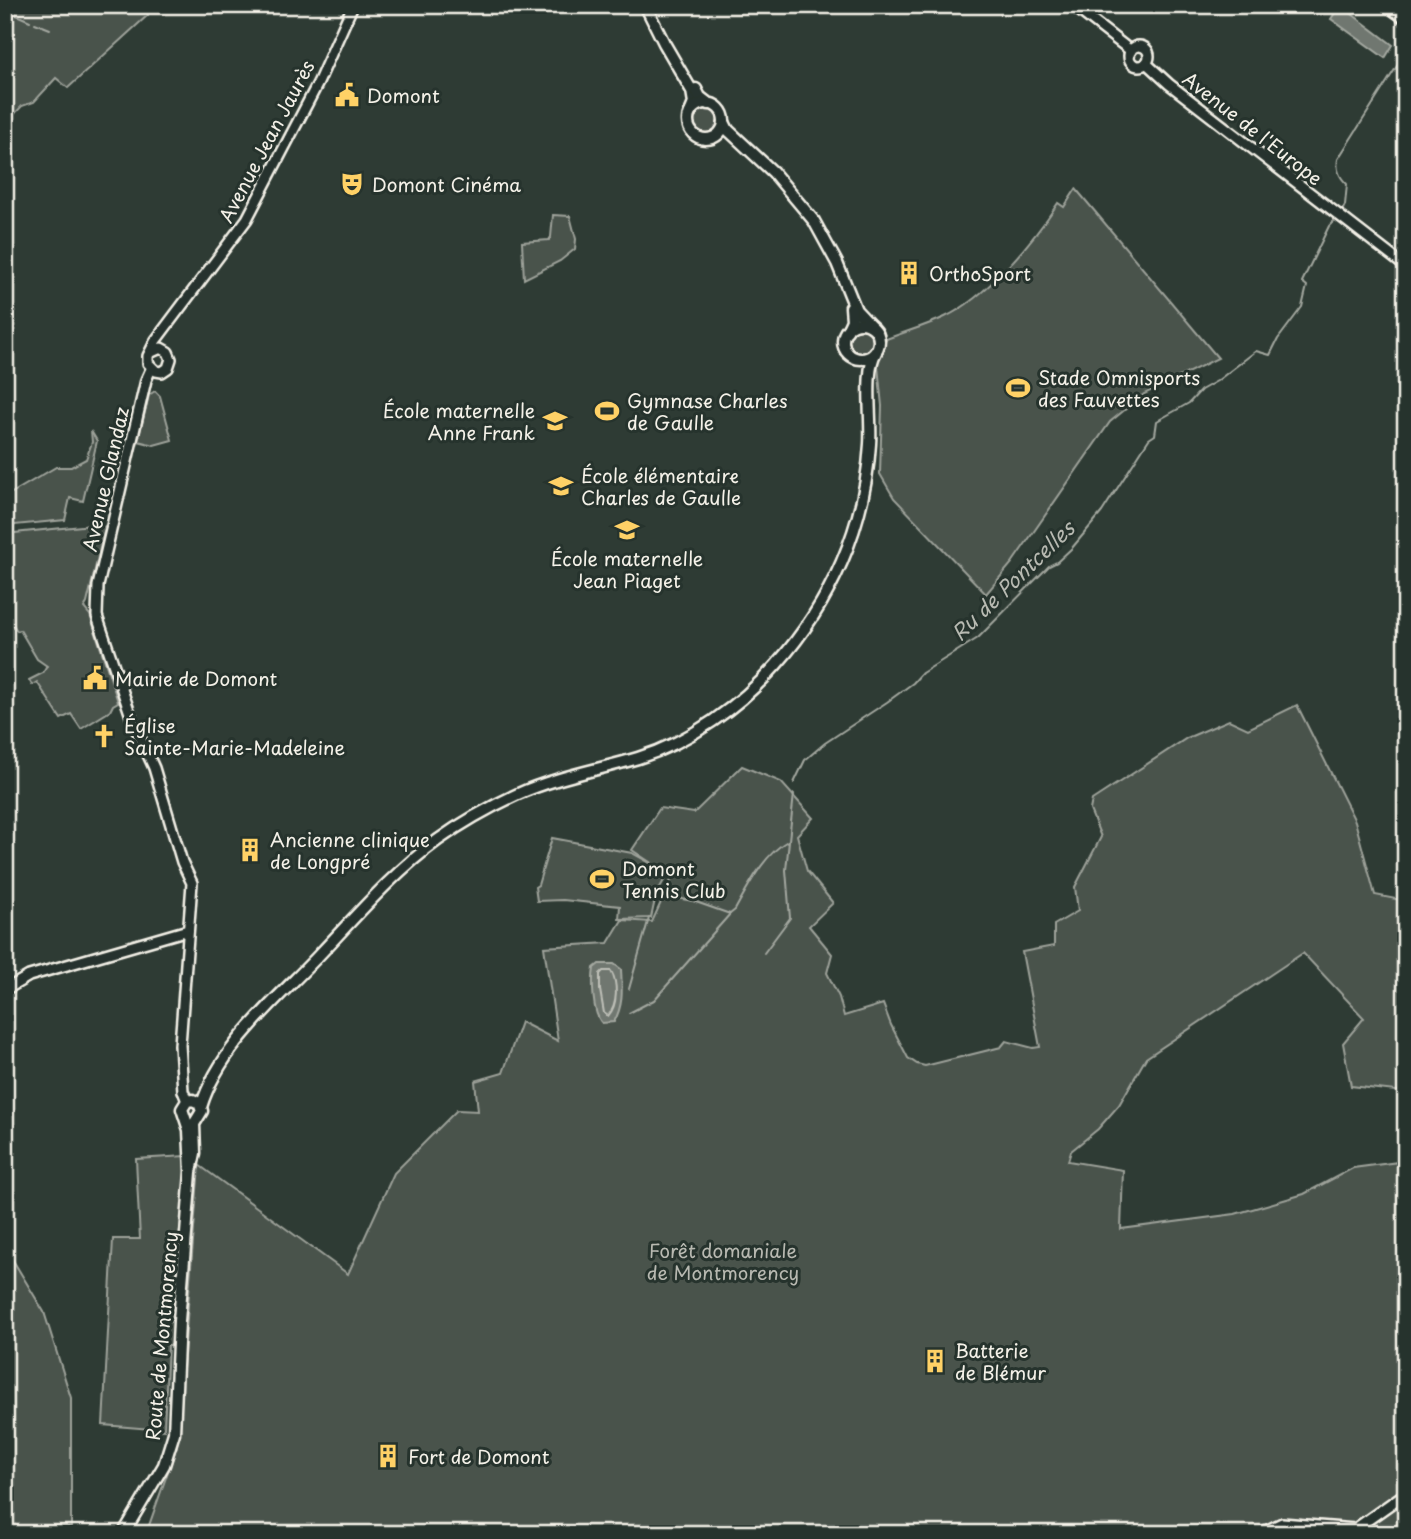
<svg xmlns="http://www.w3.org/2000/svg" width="1411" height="1539" font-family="'Playpen Sans',sans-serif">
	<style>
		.green { fill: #48524c; stroke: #9ea29a; stroke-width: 2 }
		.water { fill: #6f7770; stroke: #a4a8a0; stroke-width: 2 }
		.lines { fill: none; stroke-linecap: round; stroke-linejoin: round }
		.shore { stroke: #bfc0b8; stroke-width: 2 }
		.stream { stroke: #a4a8a0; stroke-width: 2 }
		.tertiary-casing { stroke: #f4f1e8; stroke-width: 14 }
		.secondary-casing { stroke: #f4f1e8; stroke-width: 15 }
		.trunk-casing { stroke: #f4f1e8; stroke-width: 18 }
		.tertiary { stroke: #26332d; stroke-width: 9 }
		.secondary { stroke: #26332d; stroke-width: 10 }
		.trunk { stroke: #26332d; stroke-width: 12 }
		.labels { text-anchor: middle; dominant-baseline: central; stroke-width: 6; stroke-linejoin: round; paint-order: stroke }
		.poi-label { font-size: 19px; fill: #f4f1e8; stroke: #26332d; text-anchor: start }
		.street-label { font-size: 19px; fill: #f4f1e8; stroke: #26332d }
		.park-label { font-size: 19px; fill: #b8b9b1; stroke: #26332d }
		.water-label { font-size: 21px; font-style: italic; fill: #b8bab2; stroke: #26332d }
	</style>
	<rect width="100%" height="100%" fill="#2e3b34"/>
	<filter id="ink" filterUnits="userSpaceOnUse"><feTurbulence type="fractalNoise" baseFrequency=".0143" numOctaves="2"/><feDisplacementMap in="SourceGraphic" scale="14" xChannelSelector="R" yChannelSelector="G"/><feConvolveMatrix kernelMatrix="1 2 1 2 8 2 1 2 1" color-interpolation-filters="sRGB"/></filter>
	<g filter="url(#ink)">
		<!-- green -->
		<g class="green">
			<polygon points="5,5 142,5 148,15 68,88 56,78 34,102 22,106 5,124"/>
			<circle cx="705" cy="121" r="13"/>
			<path d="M1076,189L1218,358L1144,394L1110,422L1012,563L986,594L894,498L880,474L882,406L877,356L884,340C904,332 926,326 945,317C986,298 1033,241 1058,203L1064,207Z"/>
			<polygon points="553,215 570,216 576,239 575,249 560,261 524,279 522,242 549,240 551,237"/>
			<circle cx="862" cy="340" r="13"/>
			<polygon points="155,391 160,396 172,440 154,445 138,441 149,395"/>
			<polygon points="91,431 97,441 83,501 70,498 65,520 5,526 5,497 56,467 71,467 86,459 92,442"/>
			<polygon points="101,524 105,527 87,603 84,608 90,615 118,702 113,705 110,711 81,729 71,714 61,719 37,682 32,685 29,680 43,673 47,666 37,659 20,630 17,631 14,626 5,631 5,534"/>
			<polygon points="1297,705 1355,821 1375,895 1406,901 1404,1092 1351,1086 1343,1043 1364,1018 1303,953 1146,1058 1119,1105 1098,1129 1071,1151 1068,1161 1123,1170 1121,1229 1235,1214 1304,1194 1353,1168 1406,1161 1406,1534 146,1534 177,1446 199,1165 348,1274 394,1173 457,1110 478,1111 475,1081 503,1073 521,1022 558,1041 544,947 608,943 622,920 652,922 673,876 668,873 656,895 651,918 619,919 620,906 563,900 537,901 535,887 538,885 552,838 632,853 659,868 632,850 660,808 694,813 742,766 781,782 813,818 797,835 807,871 833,903 809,926 832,954 827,973 839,997 844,1016 883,1004 891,1025 908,1058 917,1064 925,1066 1001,1047 1006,1041 1033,1048 1040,1047 1022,952 1054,946 1054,925 1078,911 1075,887 1101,837 1090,810 1092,800 1187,738 1229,720 1248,729"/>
			<path d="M186,1156C182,1219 174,1281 172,1345H168L164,1430L103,1425L113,1239H140L136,1159Z"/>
			<polygon points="5,1247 44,1312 71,1398 71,1527 44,1526 39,1534 5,1534"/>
		</g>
		<!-- water -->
		<g class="water">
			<polygon points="1340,5 1393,45 1385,58 1331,19"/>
			<path d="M599,964H614L621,969C622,989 624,1004 614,1022L602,1023C592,1013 592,981 594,968Z"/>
		</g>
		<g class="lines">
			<!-- shore -->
			<path class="shore" d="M603,971H611C618,983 618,1005 608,1016L604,1013L600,990V974Z"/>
			<!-- stream -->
			<g class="stream">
				<polyline points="5,10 30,21"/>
				<polyline points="35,23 50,29"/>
				<path d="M1342,211L1345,205L1347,184C1339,177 1336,169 1338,159L1406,52"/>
				<polyline points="794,783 805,760 825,743 887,702 913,683 922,673 978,638 1049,566 1057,562 1072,548 1102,512 1149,439 1155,435 1157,421 1189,403 1201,390 1217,381 1256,351 1270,355 1278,339 1302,307 1307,286 1302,282 1329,226 1336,219"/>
				<path d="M660,895L693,901L730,914L735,910C749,885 764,854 789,840L794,794"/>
				<polyline points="764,953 790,918 786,870 789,841"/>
				<polyline points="629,989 649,918"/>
				<polyline points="629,1013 654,1000 730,914"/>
			</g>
			<!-- tertiary casing -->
			<g class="tertiary-casing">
				<g id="tertiary">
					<polyline points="1072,5 1131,51"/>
					<circle cx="1139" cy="56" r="10"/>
					<polyline points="1146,63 1169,84 1406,267"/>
					<polyline points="150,353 161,348 168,352 171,359 168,368 162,372 156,371 148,363 148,356 156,340 247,219 318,83 353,5"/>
					<polyline points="151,369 146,380 98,586 97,616 133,722 154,768 182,862 192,883 180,1045 183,1091 187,1101"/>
					<polyline points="5,990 29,976 188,930"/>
					<polyline points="1259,1534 1282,1523 1355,1529 1406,1493"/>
				</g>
			</g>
			<!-- secondary casing -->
			<g class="secondary-casing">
				<g id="secondary">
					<polyline points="645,5 664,43 692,91 694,103 690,113"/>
					<polyline points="696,89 700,97 709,104"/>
					<circle cx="706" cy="121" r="18"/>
					<polyline points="724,122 728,130 773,172 814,221 837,263 856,310 870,325"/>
					<circle cx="861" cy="341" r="18"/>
					<polyline points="847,331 852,320 851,307"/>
					<path d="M201,1107C220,1045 278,999 320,954C358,914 394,872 438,840C463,822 490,807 518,794C556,777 598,770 638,758C690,742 740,706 776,665C831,603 865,526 870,444C872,419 864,371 876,352"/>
					<polyline points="123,1534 164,1465 174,1433 179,1321 191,1172 189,1130 182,1109 187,1101 193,1100 199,1103 202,1111 194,1124 195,1153 191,1172"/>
				</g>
			</g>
			<!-- trunk casing -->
			<g class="trunk-casing">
				<polyline id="trunk" points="1389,5 1406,17"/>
			</g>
			<!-- tertiary -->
			<use href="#tertiary" class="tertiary"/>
			<!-- secondary -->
			<use href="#secondary" class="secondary"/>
			<!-- trunk -->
			<use href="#trunk" class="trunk"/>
		</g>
	</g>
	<!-- icons -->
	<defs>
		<g id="civic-bare" transform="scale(1.89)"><path d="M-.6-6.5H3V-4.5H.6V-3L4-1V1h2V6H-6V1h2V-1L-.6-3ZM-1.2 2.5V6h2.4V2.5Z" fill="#ffd166" stroke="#26332d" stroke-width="2.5" paint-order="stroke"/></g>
		<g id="theatre-bare" transform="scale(1.89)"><path d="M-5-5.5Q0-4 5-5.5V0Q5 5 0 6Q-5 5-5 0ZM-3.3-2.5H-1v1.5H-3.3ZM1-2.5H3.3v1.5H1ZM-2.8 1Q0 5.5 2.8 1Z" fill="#ffd166" stroke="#26332d" stroke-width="2.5" paint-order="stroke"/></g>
		<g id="building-bare" transform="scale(1.89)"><path d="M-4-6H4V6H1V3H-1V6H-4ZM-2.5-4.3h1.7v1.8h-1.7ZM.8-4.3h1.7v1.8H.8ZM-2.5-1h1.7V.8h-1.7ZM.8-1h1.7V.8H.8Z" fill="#ffd166" stroke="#26332d" stroke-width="2.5" paint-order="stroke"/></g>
		<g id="stadium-bare" transform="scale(1.89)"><path d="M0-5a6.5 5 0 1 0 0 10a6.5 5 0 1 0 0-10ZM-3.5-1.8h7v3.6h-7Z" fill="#ffd166" stroke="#26332d" stroke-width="2.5" paint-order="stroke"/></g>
		<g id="school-bare" transform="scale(1.89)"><path d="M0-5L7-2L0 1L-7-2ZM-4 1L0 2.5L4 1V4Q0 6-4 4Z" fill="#ffd166" stroke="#26332d" stroke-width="2.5" paint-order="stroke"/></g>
		<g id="church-bare" transform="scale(1.89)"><path d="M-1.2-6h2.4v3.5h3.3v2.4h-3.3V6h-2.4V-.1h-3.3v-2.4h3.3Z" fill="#ffd166" stroke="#26332d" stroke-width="2.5" paint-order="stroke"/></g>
	</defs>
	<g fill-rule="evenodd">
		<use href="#civic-bare" x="347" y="95"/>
		<use href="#theatre-bare" x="352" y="184"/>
		<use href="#building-bare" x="909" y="273"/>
		<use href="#stadium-bare" x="1018" y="388"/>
		<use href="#stadium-bare" x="607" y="411"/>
		<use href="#school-bare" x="555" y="421"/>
		<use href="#school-bare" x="561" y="486"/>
		<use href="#school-bare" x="627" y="530"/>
		<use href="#civic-bare" x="95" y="678"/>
		<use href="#church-bare" x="104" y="736"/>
		<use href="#building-bare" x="250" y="850"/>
		<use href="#stadium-bare" x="602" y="879"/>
		<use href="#building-bare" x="935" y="1361"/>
		<use href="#building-bare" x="388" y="1456"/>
	</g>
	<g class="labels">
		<!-- poi labels -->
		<g class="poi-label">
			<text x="367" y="95">Domont</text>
			<text x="372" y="184">Domont Cinéma</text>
			<text x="929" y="273">OrthoSport</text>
			<text x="1038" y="377">Stade Omnisports<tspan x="1038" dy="22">des Fauvettes</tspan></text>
			<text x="627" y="400">Gymnase Charles<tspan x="627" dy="22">de Gaulle</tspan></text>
			<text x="535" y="410" text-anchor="end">École maternelle<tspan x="535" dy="22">Anne Frank</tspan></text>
			<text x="581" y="475">École élémentaire<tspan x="581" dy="22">Charles de Gaulle</tspan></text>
			<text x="627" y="558" text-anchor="middle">École maternelle<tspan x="627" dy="22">Jean Piaget</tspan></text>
			<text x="115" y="678">Mairie de Domont</text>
			<text x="124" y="725">Église<tspan x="124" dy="22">Sainte-Marie-Madeleine</tspan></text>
			<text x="270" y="839">Ancienne clinique<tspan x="270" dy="22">de Longpré</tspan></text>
			<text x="622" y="868">Domont<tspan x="622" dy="22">Tennis Club</tspan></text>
			<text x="955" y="1350">Batterie<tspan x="955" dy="22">de Blémur</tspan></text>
			<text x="408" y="1456">Fort de Domont</text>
		</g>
		<!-- street labels -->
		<g class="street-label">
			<text transform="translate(1253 128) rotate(38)">Avenue de l'Europe</text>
			<text transform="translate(266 141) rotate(-62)">Avenue Jean Jaurès</text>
			<text transform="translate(105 479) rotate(-77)">Avenue Glandaz</text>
			<text transform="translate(161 1336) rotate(-85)">Route de Montmorency</text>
		</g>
		<!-- park labels -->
		<g class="park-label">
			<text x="723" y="1250">Forêt domaniale<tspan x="723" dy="22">de Montmorency</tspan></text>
		</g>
		<!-- water labels -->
		<g class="water-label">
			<text transform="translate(1012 580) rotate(-44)">Ru de Pontcelles</text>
		</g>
	</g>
	<!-- margin -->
	<rect width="1411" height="1539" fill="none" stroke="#26332d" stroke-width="28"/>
	<rect x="14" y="14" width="1383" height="1511" fill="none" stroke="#f4f1e8" stroke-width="2.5" filter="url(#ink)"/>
</svg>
